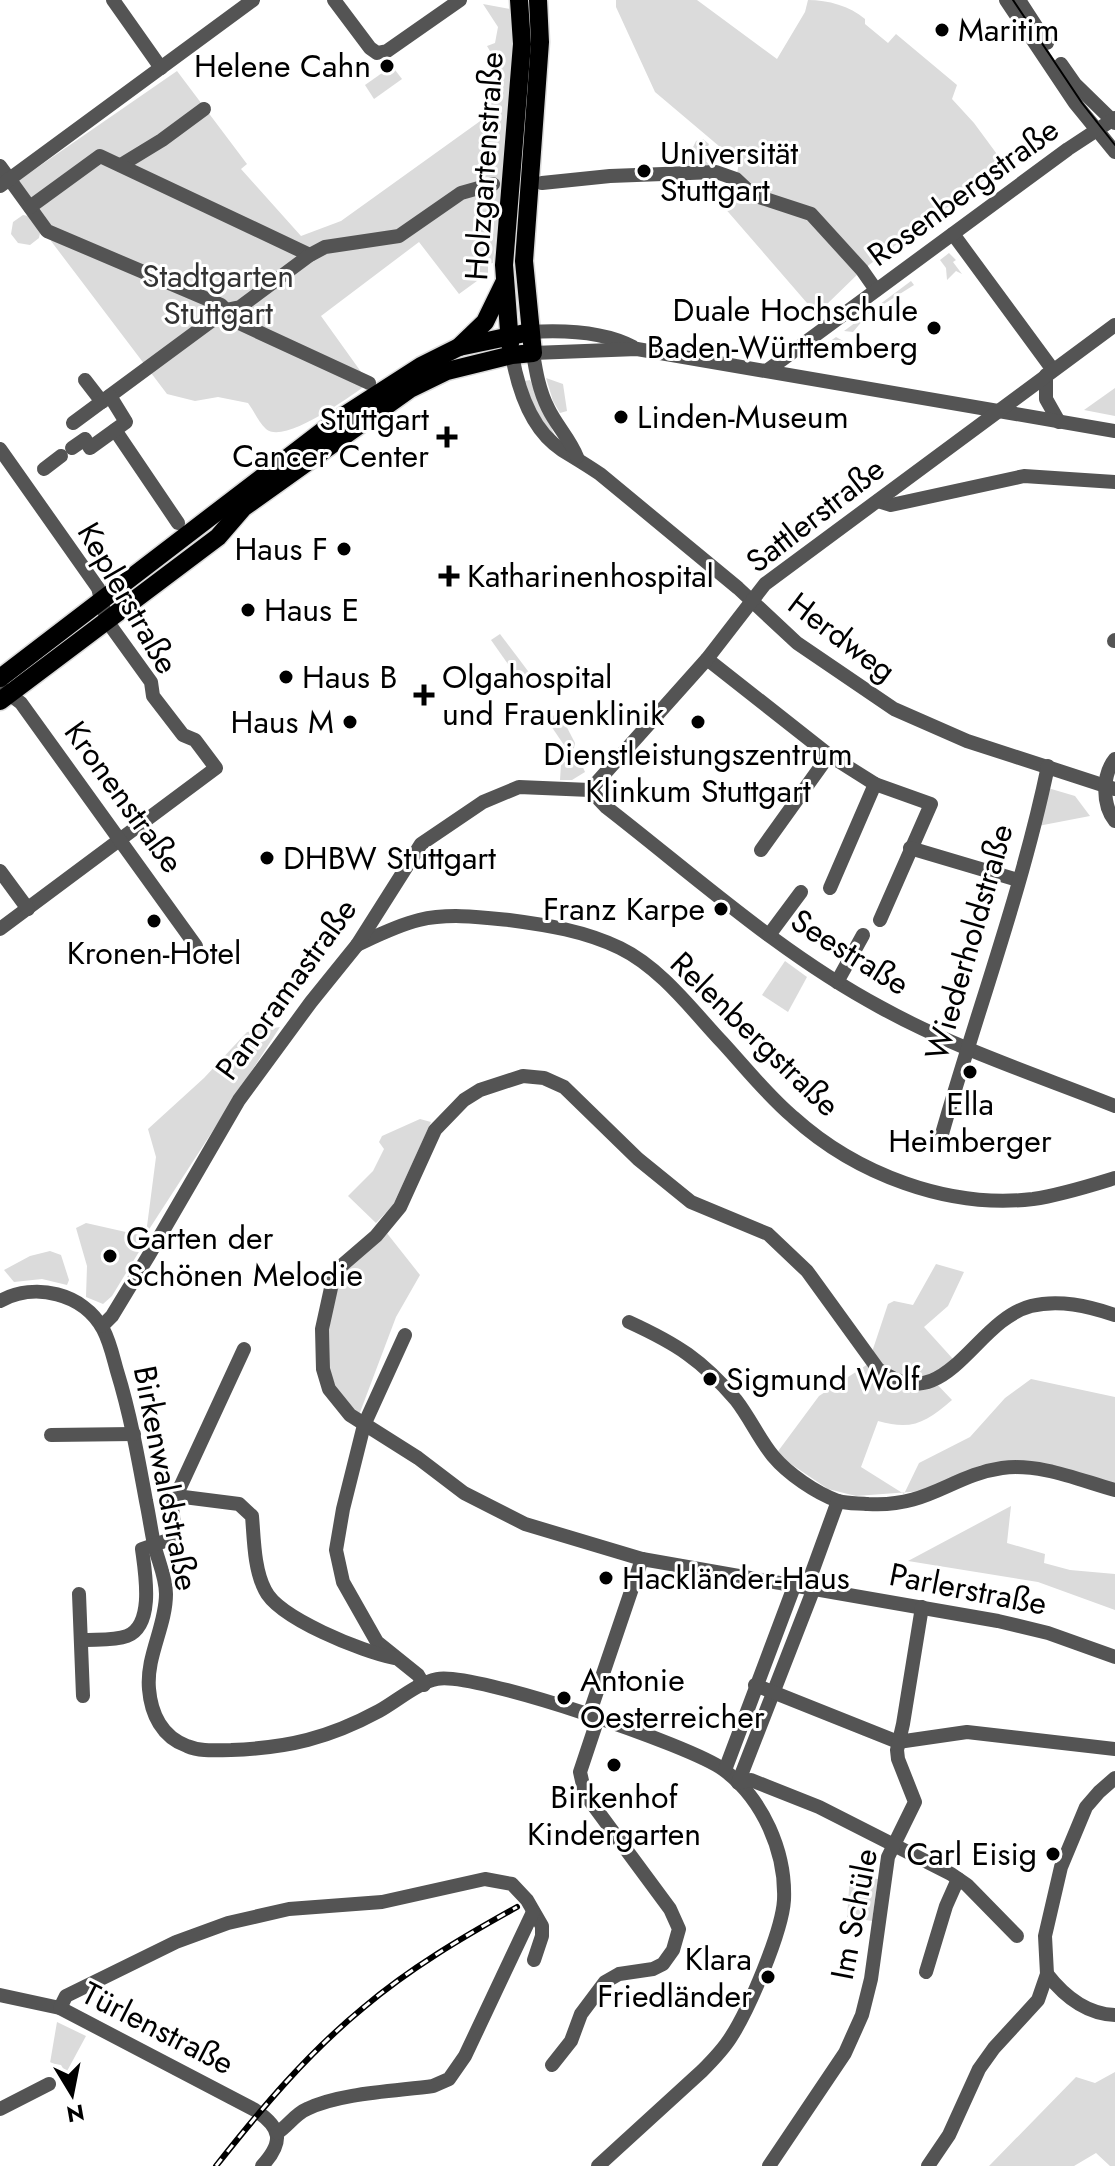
<svg xmlns="http://www.w3.org/2000/svg" width="1115" height="2166" font-family="Jost,sans-serif">
	<style>
		.green { fill: #dbdbdb }
		.lines { fill: none; stroke-linecap: round; stroke-linejoin: round }
		.major-casing { stroke: #dbdbdb; stroke-width: 21 }
		.minor { stroke: #545454; stroke-width: 14 }
		.major { stroke: #000; stroke-width: 18 }
		.tram { stroke: #000; stroke-width: 2 }
		.rail-casing { stroke: #000; stroke-width: 6 }
		.rail { stroke: #fff; stroke-width: 3; stroke-dasharray: 9; stroke-linecap: butt }
		.poi-dot { fill: #000; stroke: #fff; stroke-width: 3 }
		.labels { text-anchor: middle; dominant-baseline: central; stroke-width: 6; stroke-linejoin: round; paint-order: stroke }
		.poi-label { font-size: 32px; fill: #000; stroke: #fff; text-anchor: start }
		.street-label { font-size: 32px; fill: #000; stroke: #fff }
		.park-label { font-size: 32px; fill: #323232; stroke: #fff }
	</style>
	<rect width="100%" height="100%" fill="#fff"/>
	<!-- green -->
	<g class="green">
		<path d="M616,0H697L777,59L805,12L808,0C828,0 850,6 865,19V24L888,43L896,34L957,85L952,99L974,123L1005,165L862,270L825,306L820,318L723,206L736,179L739,163L655,92L616,7Z"/>
		<path d="M483,4L515,10L509,116L493,263L488,264V273L459,294L419,242L321,316L369,383C352,395 285,445 266,429C259,423 254,411 248,403L218,397L195,401L167,394L51,241L52,238L41,228L39,238L30,245L18,243L11,234L13,222L23,215L33,217L12,185L177,71L247,164L241,169L301,236L341,221L490,114L497,63L487,46L495,43L498,27Z"/>
		<polygon points="392,66 402,79 374,99 365,85"/>
		<polygon points="703,139 709,144 706,151 711,155 706,161 712,169 682,170 696,141"/>
		<polygon points="949,253 956,260 953,262 962,274 956,271 947,280 946,268 940,260"/>
		<polygon points="911,281 914,285 868,314 853,332 844,331"/>
		<polygon points="836,337 845,342 838,350 811,355"/>
		<polygon points="546,378 563,384 567,411 560,413 553,401"/>
		<path d="M530,380L555,436C539,421 531,401 524,381Z"/>
		<polygon points="1115,388 1115,416 1084,410"/>
		<polygon points="500,634 534,679 524,687 491,640"/>
		<polygon points="559,712 575,743 574,748 568,751 547,720"/>
		<polygon points="577,754 585,772 572,780 560,780 561,764"/>
		<polygon points="1048,788 1075,796 1090,816 1038,826"/>
		<polygon points="785,961 807,977 788,1012 762,995"/>
		<polygon points="280,1027 146,1234 156,1157 148,1129 204,1078 247,1032"/>
		<polygon points="420,1119 431,1122 393,1205 376,1223 348,1196 373,1171 384,1149 379,1142 382,1136"/>
		<polygon points="86,1223 148,1237 112,1296 103,1304 86,1297 87,1266 76,1228"/>
		<polygon points="386,1232 420,1275 396,1317 359,1415 341,1403 330,1371 329,1330 336,1282 347,1265"/>
		<polygon points="50,1251 61,1255 69,1280 67,1285 42,1279 14,1282 4,1270 30,1256"/>
		<path d="M936,1264L964,1272L948,1306L924,1327L953,1359L932,1379L952,1400C926,1422 913,1431 878,1421L861,1467L904,1494L919,1463L970,1437L1005,1398L1031,1379L1115,1397V1484L1007,1463L981,1465L923,1491L856,1496L828,1489L776,1454L819,1396L868,1364L888,1304L894,1301L913,1305Z"/>
		<polygon points="1011,1506 1007,1543 1045,1554 1044,1563 1070,1570 1115,1574 1115,1610 1038,1582 908,1561"/>
		<polygon points="850,1876 878,1879 872,1921 847,1917"/>
		<polygon points="57,2022 86,2036 66,2073 61,2065 50,2063"/>
		<polygon points="1115,2072 1115,2166 1110,2166 1096,2153 1074,2166 989,2166 1076,2077 1095,2083"/>
	</g>
	<g class="lines">
		<!-- major casing -->
		<g class="major-casing">
			<g id="major">
				<polyline points="510,344 504,265 522,44 519,0"/>
				<polyline points="459,347 485,322 504,283"/>
				<polyline points="0,678 337,420 421,366 459,347 530,332"/>
				<polyline points="0,701 218,537 243,508 410,389 447,371 512,355 533,353 524,261 540,42 538,0"/>
			</g>
		</g>
		<!-- minor -->
		<g class="minor">
			<polyline points="113,0 161,68"/>
			<polyline points="334,0 370,48 377,53 387,51 460,0"/>
			<polyline points="1006,0 1075,103 1115,152"/>
			<polyline points="1019,0 1047,43"/>
			<polyline points="1061,64 1075,84 1115,123"/>
			<polyline points="121,165 162,140 204,109"/>
			<polyline points="0,166 47,231 221,305 239,323 369,383"/>
			<polyline points="542,183 610,176 716,172 736,179 753,195 811,214 862,270 876,290"/>
			<polyline points="0,186 253,0"/>
			<polyline points="30,207 100,156 310,255"/>
			<polyline points="953,234 1053,370"/>
			<path d="M530,332C563,330 603,331 633,347"/>
			<path d="M512,355C518,389 531,430 562,450C575,458 587,465 600,474L738,588L797,643L894,709L967,741L1115,789"/>
			<polyline points="768,370 1068,149 1115,118"/>
			<polyline points="1046,375 1046,399 1059,422"/>
			<polyline points="85,380 102,402"/>
			<polyline points="73,423 226,310 240,307 310,255 325,247 399,236 461,193 493,184"/>
			<polyline points="115,430 178,523"/>
			<polyline points="72,448 85,439 90,448 126,422 110,396"/>
			<polyline points="0,449 98,588 107,621 151,682 153,696 183,735 195,740 216,768 0,929"/>
			<path d="M577,457C570,439 556,425 548,408C539,390 536,372 533,353L637,349L1115,431"/>
			<polyline points="44,469 61,456"/>
			<polyline points="878,501 891,505 1024,476 1115,482"/>
			<polyline points="1114,641 1115,640"/>
			<polyline points="707,659 829,755 875,784 931,804 880,920"/>
			<polyline points="0,687 21,703 196,946"/>
			<path d="M1115,759C1102,775 1102,805 1115,821"/>
			<polyline points="590,790 707,659 765,584 1115,325"/>
			<path d="M590,790L606,807C695,876 781,954 880,1007C954,1048 1037,1075 1115,1106"/>
			<polyline points="910,848 1018,880"/>
			<polyline points="761,850 829,755"/>
			<polyline points="0,871 28,909"/>
			<polyline points="830,888 875,784"/>
			<polyline points="769,935 801,892"/>
			<path d="M357,945C376,936 398,925 419,920C448,913 480,917 509,920C547,925 585,931 620,948C661,968 692,1010 722,1042C745,1067 767,1095 793,1117C856,1174 948,1209 1033,1199C1061,1195 1089,1186 1115,1178"/>
			<polyline points="837,982 863,935"/>
			<path d="M942,1134C977,1011 1022,891 1048,766"/>
			<path d="M0,1301C35,1282 83,1293 103,1329C110,1342 113,1357 117,1371C130,1413 138,1457 146,1501C149,1515 151,1530 154,1544C158,1561 166,1577 166,1594C166,1626 146,1656 149,1689C151,1714 162,1737 187,1746C201,1752 217,1750 231,1750C288,1748 329,1738 379,1711C397,1701 417,1683 437,1679C473,1671 693,1746 724,1770C763,1799 786,1852 784,1900C782,1932 749,2009 731,2037C723,2050 713,2060 702,2071L598,2166"/>
			<path d="M1115,1315C1088,1306 1059,1299 1031,1306C973,1321 946,1421 878,1369L807,1271L768,1234L691,1202L638,1159L564,1087L544,1078L523,1076L480,1090L464,1100L435,1130L400,1207L376,1236L340,1267L333,1279L322,1329L323,1369L329,1389L350,1415L418,1458L464,1493L525,1524L642,1559L998,1621L1048,1633L1115,1657"/>
			<path d="M629,1322C677,1344 702,1360 736,1400C750,1418 759,1439 773,1456C788,1474 816,1493 838,1501C847,1504 859,1503 868,1504C928,1508 952,1475 1002,1468C1040,1463 1079,1480 1115,1490"/>
			<polyline points="102,1326 112,1316 149,1255 239,1100 311,1002 357,945 421,844 483,802 519,787 590,790"/>
			<polyline points="405,1335 364,1425 343,1509 336,1550 343,1582 377,1642 418,1675 424,1685"/>
			<polyline points="51,1435 134,1434"/>
			<path d="M176,1496L239,1504L252,1516C254,1539 254,1569 265,1590C278,1618 363,1652 394,1658"/>
			<polyline points="807,1586 838,1501"/>
			<polyline points="814,1588 738,1783 751,1780 819,1807 951,1874 967,1885 1017,1936"/>
			<polyline points="79,1594 83,1696"/>
			<path d="M83,1640C96,1639 114,1641 127,1636C155,1625 145,1572 142,1549L168,1540L175,1531L172,1507L176,1496L244,1349"/>
			<polyline points="755,1685 898,1742 967,1732 1115,1749"/>
			<polyline points="589,1715 642,1559"/>
			<polyline points="725,1770 795,1584"/>
			<polyline points="926,1972 946,1906 958,1879"/>
			<path d="M1047,1974C1064,1996 1086,2014 1115,2015"/>
			<path d="M0,1995L60,2008L255,2110C282,2128 284,2142 262,2166"/>
			<polyline points="60,2008 66,1996 176,1942 228,1923 289,1909 382,1902 485,1879 512,1884 527,1900 542,1926 542,1936 534,1960"/>
			<polyline points="552,2065 571,2041 581,2014 605,1982 619,1974 653,1969 663,1964 673,1950 679,1929 670,1909 585,1794 580,1772 598,1718"/>
			<polyline points="0,2109 49,2084"/>
			<path d="M277,2133C288,2126 295,2114 307,2109C339,2093 396,2091 433,2086L449,2079L465,2056L533,1912"/>
			<polyline points="769,2166 845,2053 862,2015 871,1979 888,1857 915,1802 898,1759 897,1750 903,1724 922,1607"/>
			<polyline points="928,2166 949,2135 979,2069 994,2048 1038,2000 1047,1974 1045,1936 1061,1867 1086,1807 1099,1792 1115,1778"/>
		</g>
		<!-- major -->
		<use href="#major" class="major"/>
		<!-- tram -->
		<polyline class="tram" points="1013,0 1082,103 1115,145"/>
		<!-- rail casing -->
		<g class="rail-casing">
			<path id="rail" d="M216,2166C261,2109 307,2054 363,2008C410,1968 463,1937 517,1907"/>
		</g>
		<!-- rail -->
		<use href="#rail" class="rail"/>
	</g>
	<!-- markers -->
	<g class="poi-dot">
		<circle cx="942" cy="30" r="8"/>
		<circle cx="387" cy="66" r="8"/>
		<circle cx="644" cy="171" r="8"/>
		<circle cx="934" cy="328" r="8"/>
		<circle cx="621" cy="417" r="8"/>
		<path d="M443 425h8v8h8v8h-8v8h-8v-8h-8v-8h8z"/>
		<circle cx="344" cy="549" r="8"/>
		<path d="M445 564h8v8h8v8h-8v8h-8v-8h-8v-8h8z"/>
		<circle cx="248" cy="610" r="8"/>
		<circle cx="286" cy="677" r="8"/>
		<path d="M420 683h8v8h8v8h-8v8h-8v-8h-8v-8h8z"/>
		<circle cx="350" cy="722" r="8"/>
		<circle cx="698" cy="722" r="8"/>
		<circle cx="267" cy="858" r="8"/>
		<circle cx="721" cy="909" r="8"/>
		<circle cx="154" cy="921" r="8"/>
		<circle cx="970" cy="1072" r="8"/>
		<circle cx="110" cy="1256" r="8"/>
		<circle cx="710" cy="1379" r="8"/>
		<circle cx="606" cy="1578" r="8"/>
		<circle cx="564" cy="1698" r="8"/>
		<circle cx="614" cy="1765" r="8"/>
		<circle cx="1053" cy="1854" r="8"/>
		<circle cx="768" cy="1977" r="8"/>
	</g>
	<g class="labels">
		<!-- poi labels -->
		<g class="poi-label">
			<text x="958" y="30">Maritim</text>
			<text x="371" y="66" text-anchor="end">Helene Cahn</text>
			<text x="660" y="153">Universität<tspan x="660" dy="37">Stuttgart</tspan></text>
			<text x="918" y="310" text-anchor="end">Duale Hochschule<tspan x="918" dy="37">Baden-Württemberg</tspan></text>
			<text x="637" y="417">Linden-Museum</text>
			<text x="429" y="419" text-anchor="end">Stuttgart<tspan x="429" dy="37">Cancer Center</tspan></text>
			<text x="328" y="549" text-anchor="end">Haus F</text>
			<text x="467" y="576">Katharinenhospital</text>
			<text x="264" y="610">Haus E</text>
			<text x="302" y="677">Haus B</text>
			<text x="442" y="677">Olgahospital<tspan x="442" dy="37">und Frauenklinik</tspan></text>
			<text x="334" y="722" text-anchor="end">Haus M</text>
			<text x="698" y="754" text-anchor="middle">Dienstleistungszentrum<tspan x="698" dy="37">Klinkum Stuttgart</tspan></text>
			<text x="283" y="858">DHBW Stuttgart</text>
			<text x="705" y="909" text-anchor="end">Franz Karpe</text>
			<text x="154" y="953" text-anchor="middle">Kronen-Hotel</text>
			<text x="970" y="1104" text-anchor="middle">Ella<tspan x="970" dy="37">Heimberger</tspan></text>
			<text x="126" y="1238">Garten der<tspan x="126" dy="37">Schönen Melodie</tspan></text>
			<text x="726" y="1379">Sigmund Wolf</text>
			<text x="622" y="1578">Hackländer-Haus</text>
			<text x="580" y="1680">Antonie<tspan x="580" dy="37">Oesterreicher</tspan></text>
			<text x="614" y="1797" text-anchor="middle">Birkenhof<tspan x="614" dy="37">Kindergarten</tspan></text>
			<text x="1037" y="1854" text-anchor="end">Carl Eisig</text>
			<text x="752" y="1959" text-anchor="end">Klara<tspan x="752" dy="37">Friedländer</tspan></text>
		</g>
		<!-- street labels -->
		<g class="street-label">
			<text transform="translate(484 166) rotate(-86)">Holzgartenstraße</text>
			<text transform="translate(963 192) rotate(-36)">Rosenbergstraße</text>
			<text transform="translate(815 515) rotate(-38)">Sattlerstraße</text>
			<text transform="translate(128 598) rotate(60)">Keplerstraße</text>
			<text transform="translate(842 637) rotate(37)">Herdweg</text>
			<text transform="translate(124 797) rotate(54)">Kronenstraße</text>
			<text transform="translate(969 942) rotate(-74)">Wiederholdstraße</text>
			<text transform="translate(850 952) rotate(32)">Seestraße</text>
			<text transform="translate(286 989) rotate(-54)">Panoramastraße</text>
			<text transform="translate(755 1034) rotate(44)">Relenbergstraße</text>
			<text transform="translate(166 1478) rotate(79)">Birkenwaldstraße</text>
			<text transform="translate(968 1589) rotate(11)">Parlerstraße</text>
			<text transform="translate(854 1914) rotate(-79)">Im Schüle</text>
			<text transform="translate(158 2028) rotate(27)">Türlenstraße</text>
		</g>
		<!-- park labels -->
		<g class="park-label">
			<text x="218" y="276">Stadtgarten<tspan x="218" dy="37">Stuttgart</tspan></text>
		</g>
	</g>
	<!-- north arrow -->
	<g transform="translate(72 2094) rotate(170)" stroke="#ffffff" stroke-width="6" paint-order="stroke">
	<path d="M0-6L14 30L0 20L-14 30Z" fill="#000000"/>
	<text y="-12" font-size="22" font-weight="bold" text-anchor="middle" fill="#000000">N</text>
	</g>
</svg>
